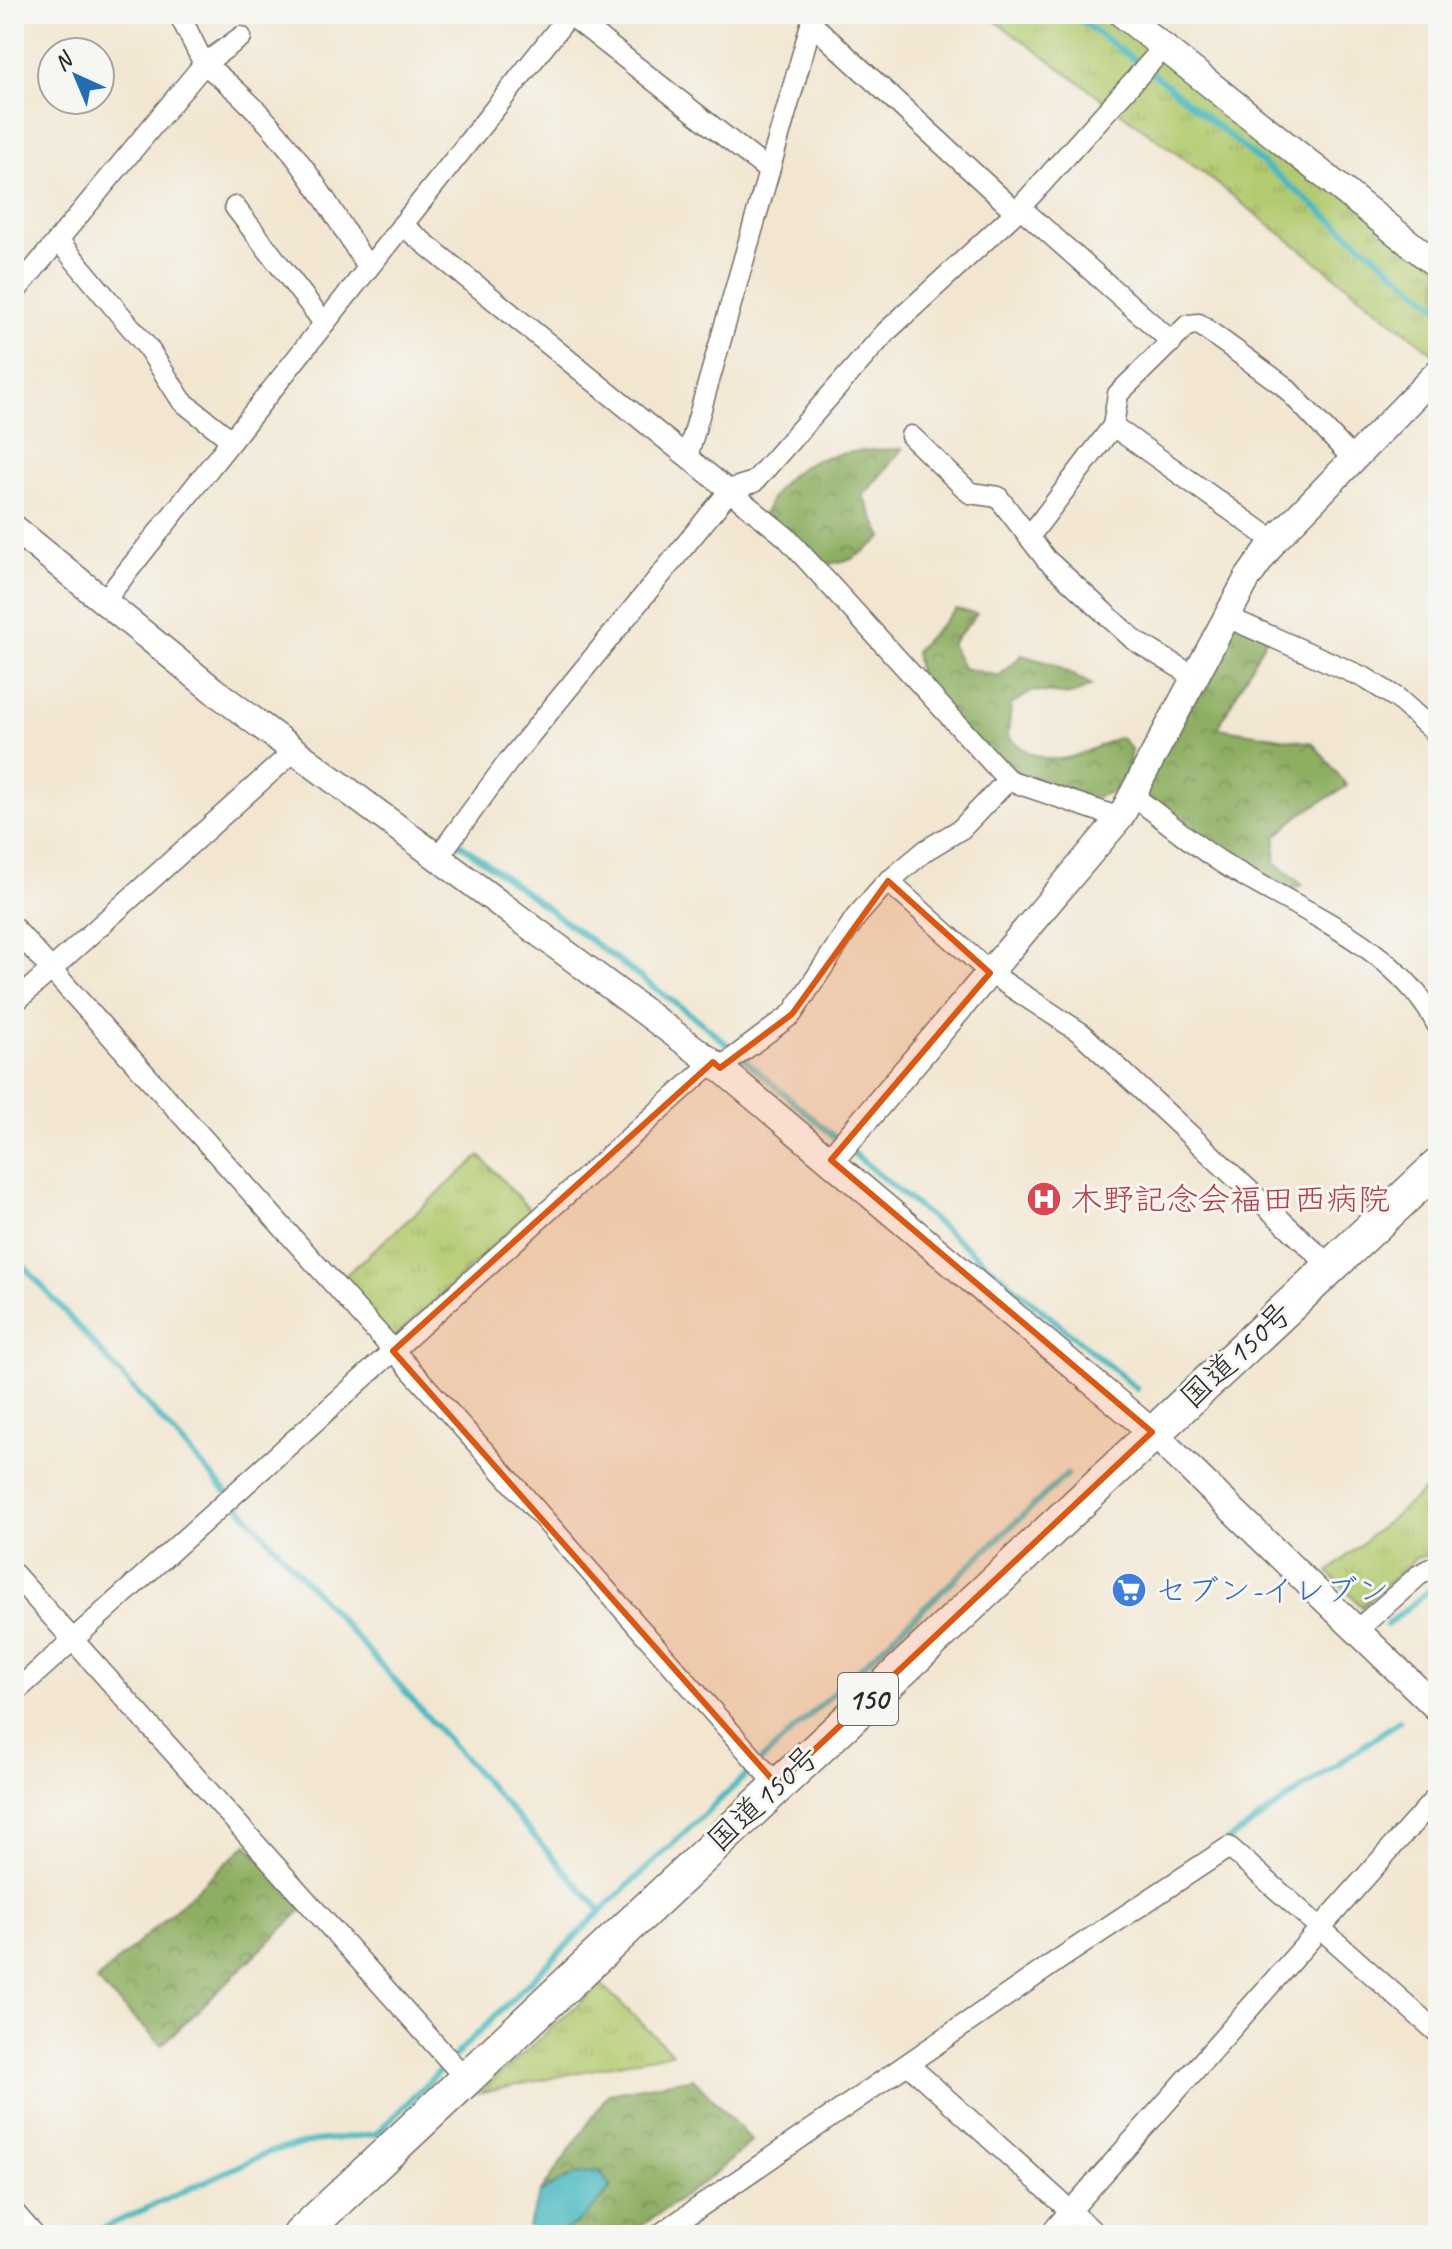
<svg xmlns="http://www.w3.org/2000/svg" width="1452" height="2249" font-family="Caveat,'Klee One',sans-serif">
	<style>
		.grass { fill: url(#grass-tufts); stroke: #6f7b4e; stroke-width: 2 }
		.forest { fill: url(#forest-crowns); stroke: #5c6d46; stroke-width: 2 }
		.water { fill: #4bbac1; stroke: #3b7276; stroke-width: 2 }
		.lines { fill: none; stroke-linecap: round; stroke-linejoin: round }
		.stream { stroke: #4bbac1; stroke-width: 6 }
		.minor-casing { stroke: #716c65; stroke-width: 23 }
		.tertiary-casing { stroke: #716c65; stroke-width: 29 }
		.trunk-casing { stroke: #716c65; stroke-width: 37 }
		.minor { stroke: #fff; stroke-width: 20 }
		.tertiary { stroke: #fff; stroke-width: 26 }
		.trunk { stroke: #fff; stroke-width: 34 }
		.marked { fill: #df570e; fill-opacity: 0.2; stroke: #df570e; stroke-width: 6; stroke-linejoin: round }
		.labels { text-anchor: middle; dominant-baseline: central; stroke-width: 6; stroke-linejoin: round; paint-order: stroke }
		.shield { fill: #f6f6f2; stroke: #686867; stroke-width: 2 }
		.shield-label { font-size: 30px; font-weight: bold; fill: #2b2b2b }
		.health-label { font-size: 32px; fill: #be3a42; stroke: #f6f6f2; text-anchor: start }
		.street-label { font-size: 32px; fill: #2b2b2b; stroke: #f6f6f2 }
		.shop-label { font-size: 32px; fill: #366cbe; stroke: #f6f6f2; text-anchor: start }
	</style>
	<defs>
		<pattern id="grass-tufts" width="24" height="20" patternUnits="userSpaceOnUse" patternTransform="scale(2)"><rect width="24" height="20" fill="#b3cb70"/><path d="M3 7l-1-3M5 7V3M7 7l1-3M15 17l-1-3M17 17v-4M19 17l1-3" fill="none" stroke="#9aae61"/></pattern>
		<pattern id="forest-crowns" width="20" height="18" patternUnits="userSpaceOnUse" patternTransform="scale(2)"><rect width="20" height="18" fill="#8eaf62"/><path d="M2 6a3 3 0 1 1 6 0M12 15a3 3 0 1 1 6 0" fill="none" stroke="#748f51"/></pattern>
	</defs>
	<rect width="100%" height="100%" fill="#f6f6f2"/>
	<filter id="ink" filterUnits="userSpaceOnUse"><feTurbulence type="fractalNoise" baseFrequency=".0125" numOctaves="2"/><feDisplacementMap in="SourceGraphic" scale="16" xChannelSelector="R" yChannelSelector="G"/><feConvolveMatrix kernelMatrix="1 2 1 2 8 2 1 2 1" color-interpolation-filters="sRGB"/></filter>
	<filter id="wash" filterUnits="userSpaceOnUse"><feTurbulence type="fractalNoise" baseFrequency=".006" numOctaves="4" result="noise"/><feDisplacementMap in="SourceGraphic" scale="32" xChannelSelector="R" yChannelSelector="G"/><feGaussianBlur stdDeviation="1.8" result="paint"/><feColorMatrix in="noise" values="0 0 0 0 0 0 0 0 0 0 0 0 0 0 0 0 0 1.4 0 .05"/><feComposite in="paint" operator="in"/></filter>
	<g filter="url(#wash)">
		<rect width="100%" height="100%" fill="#f2e6d0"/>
		<!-- grass -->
		<g class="grass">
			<polygon points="986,14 1109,14 1438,266 1438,357 1206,175"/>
			<polygon points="480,1156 531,1211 393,1339 340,1280"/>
			<polygon points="1438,1479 1438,1553 1416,1558 1362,1607 1328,1572"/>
			<polygon points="601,1984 672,2053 479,2093"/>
		</g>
		<!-- forest -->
		<g class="forest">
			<path d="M902,449L863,496L883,538L852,559L815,567L763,516C788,452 840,451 902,449Z"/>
			<path d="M956,609L977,614L951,644L963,668L999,676L1022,655L1053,664L1092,685L1072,695L1032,691L1011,705L1008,737C1051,776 1073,756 1120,737L1131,749L1129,769L1117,790L1075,804L1008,780L920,681L915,651Z"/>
			<polygon points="1227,617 1268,635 1218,728 1313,743 1347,786 1298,816 1276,837 1275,862 1302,885 1279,895 1136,788"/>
			<polygon points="247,1844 304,1908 162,2045 96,1981"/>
			<polygon points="693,2078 752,2141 714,2175 628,2235 559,2235 603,2198 611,2187 600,2170 574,2175 540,2193 609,2093"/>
		</g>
		<!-- water -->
		<path class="water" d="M599,2171L611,2186C594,2210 572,2235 541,2235L540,2230L533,2232L528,2226L540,2193L575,2174Z"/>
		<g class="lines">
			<!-- stream -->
			<g class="stream">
				<polyline points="1072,14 1155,75 1438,307"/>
				<polyline points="454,846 459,843 701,1022 839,1141"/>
				<polyline points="847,1148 1137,1389"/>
				<polyline points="14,1255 601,1911"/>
				<polyline points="1387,1625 1438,1583"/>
				<polyline points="1227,1841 1399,1721"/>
				<polyline points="88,2235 269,2152 314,2141 376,2134 601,1911 1067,1474"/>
			</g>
		</g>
	</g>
	<g filter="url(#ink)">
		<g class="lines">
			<!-- minor casing -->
			<g class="minor-casing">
				<g id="minor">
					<polyline points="569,14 769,171"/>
					<polyline points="812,24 1016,212"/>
					<path d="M241,37L204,64C281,122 318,188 368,268"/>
					<polyline points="235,207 324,323"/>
					<polyline points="1021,208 1172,342"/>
					<polyline points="402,225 786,537 1008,780"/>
					<polyline points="58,240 148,348 182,401 231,440"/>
					<polyline points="14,293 204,64 179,14"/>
					<polyline points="1113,426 1118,394 1188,325 1199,324 1284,386 1353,459"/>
					<polyline points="911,436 970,493 998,497 1046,559 1134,640 1195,677"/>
					<polyline points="688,454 814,14"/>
					<polyline points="1029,537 1113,426 1274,541"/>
					<polyline points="104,601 570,14"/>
					<polyline points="1227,617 1365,678 1397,698 1438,735"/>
					<path d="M1132,795C1162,817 1190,842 1221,862C1296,910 1395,943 1438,1026"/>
					<polyline points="438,857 508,762 731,489 754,482 886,332 1016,212 1166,45"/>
					<polyline points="888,881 990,973 1081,1033 1331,1267"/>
					<polyline points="14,928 508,1478 777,1785"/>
					<polyline points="14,1003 294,751"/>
					<polyline points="720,1068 792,1014 856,917 883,886 926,850 961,829 1008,780 1120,818"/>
					<polyline points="14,1574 466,2079"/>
					<polyline points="1355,1632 1419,1575 1438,1565"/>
					<polyline points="14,1693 713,1062"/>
					<polyline points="909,2065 1097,2235"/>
					<polyline points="14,2212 34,2235"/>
					<polyline points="659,2235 1064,1956 1229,1847 1438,2033"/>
					<polyline points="1049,2235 1438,1795"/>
				</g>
			</g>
			<!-- tertiary casing -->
			<g class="tertiary-casing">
				<g id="tertiary">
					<polyline points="1122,14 1438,266"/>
					<polyline points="14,528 213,690 720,1068 1152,1432 1438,1709"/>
					<polyline points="831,1160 1120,818 1247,579 1274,541 1438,372"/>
				</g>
			</g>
			<!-- trunk casing -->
			<g class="trunk-casing">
				<polyline id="trunk" points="300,2235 1438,1166"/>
			</g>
			<!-- minor -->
			<use href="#minor" class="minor"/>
			<!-- tertiary -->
			<use href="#tertiary" class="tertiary"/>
			<!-- trunk -->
			<use href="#trunk" class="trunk"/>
		</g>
	</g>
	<!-- marked area -->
	<path class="marked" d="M888,881L990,973L831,1160L1152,1432L777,1785L393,1351L713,1062L720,1068L792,1014Z"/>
	<!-- icons -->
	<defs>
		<g id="hospital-disc" transform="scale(1.8)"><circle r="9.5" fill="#e0444e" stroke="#f6f6f2"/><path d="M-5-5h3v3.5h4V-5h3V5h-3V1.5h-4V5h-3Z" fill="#fff"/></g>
		<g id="supermarket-disc" transform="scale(1.8)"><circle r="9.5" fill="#3f7fe0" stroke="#f6f6f2"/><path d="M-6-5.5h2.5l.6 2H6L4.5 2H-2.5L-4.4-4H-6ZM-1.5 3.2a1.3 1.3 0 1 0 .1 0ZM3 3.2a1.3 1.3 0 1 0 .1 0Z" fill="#fff"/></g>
	</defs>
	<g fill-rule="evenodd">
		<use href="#hospital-disc" x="1044" y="1199"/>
		<use href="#supermarket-disc" x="1129" y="1590"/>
	</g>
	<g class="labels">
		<!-- shield labels -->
		<rect class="shield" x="838" y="1673" width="60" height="52" rx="6"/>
		<g class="shield-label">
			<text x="868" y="1699">150</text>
		</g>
		<!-- health labels -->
		<g class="health-label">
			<text x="1070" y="1199">木野記念会福田西病院</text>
		</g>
		<!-- street labels -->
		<g class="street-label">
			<text transform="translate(1236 1355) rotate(-43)">国道150号</text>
			<text transform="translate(763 1798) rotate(-43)">国道150号</text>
		</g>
		<!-- shop labels -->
		<g class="shop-label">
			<text x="1155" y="1590">セブン-イレブン</text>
		</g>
	</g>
	<!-- margin -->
	<rect width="1452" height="2249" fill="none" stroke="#f6f6f2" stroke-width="48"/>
	<!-- north arrow -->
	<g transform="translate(76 76) rotate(316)"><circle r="38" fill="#f6f6f2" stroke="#a5a5a2" stroke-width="2"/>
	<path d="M0-6L14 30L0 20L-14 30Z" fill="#1f6fb2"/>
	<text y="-12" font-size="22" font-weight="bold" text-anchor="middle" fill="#2b2b2b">N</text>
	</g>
</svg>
